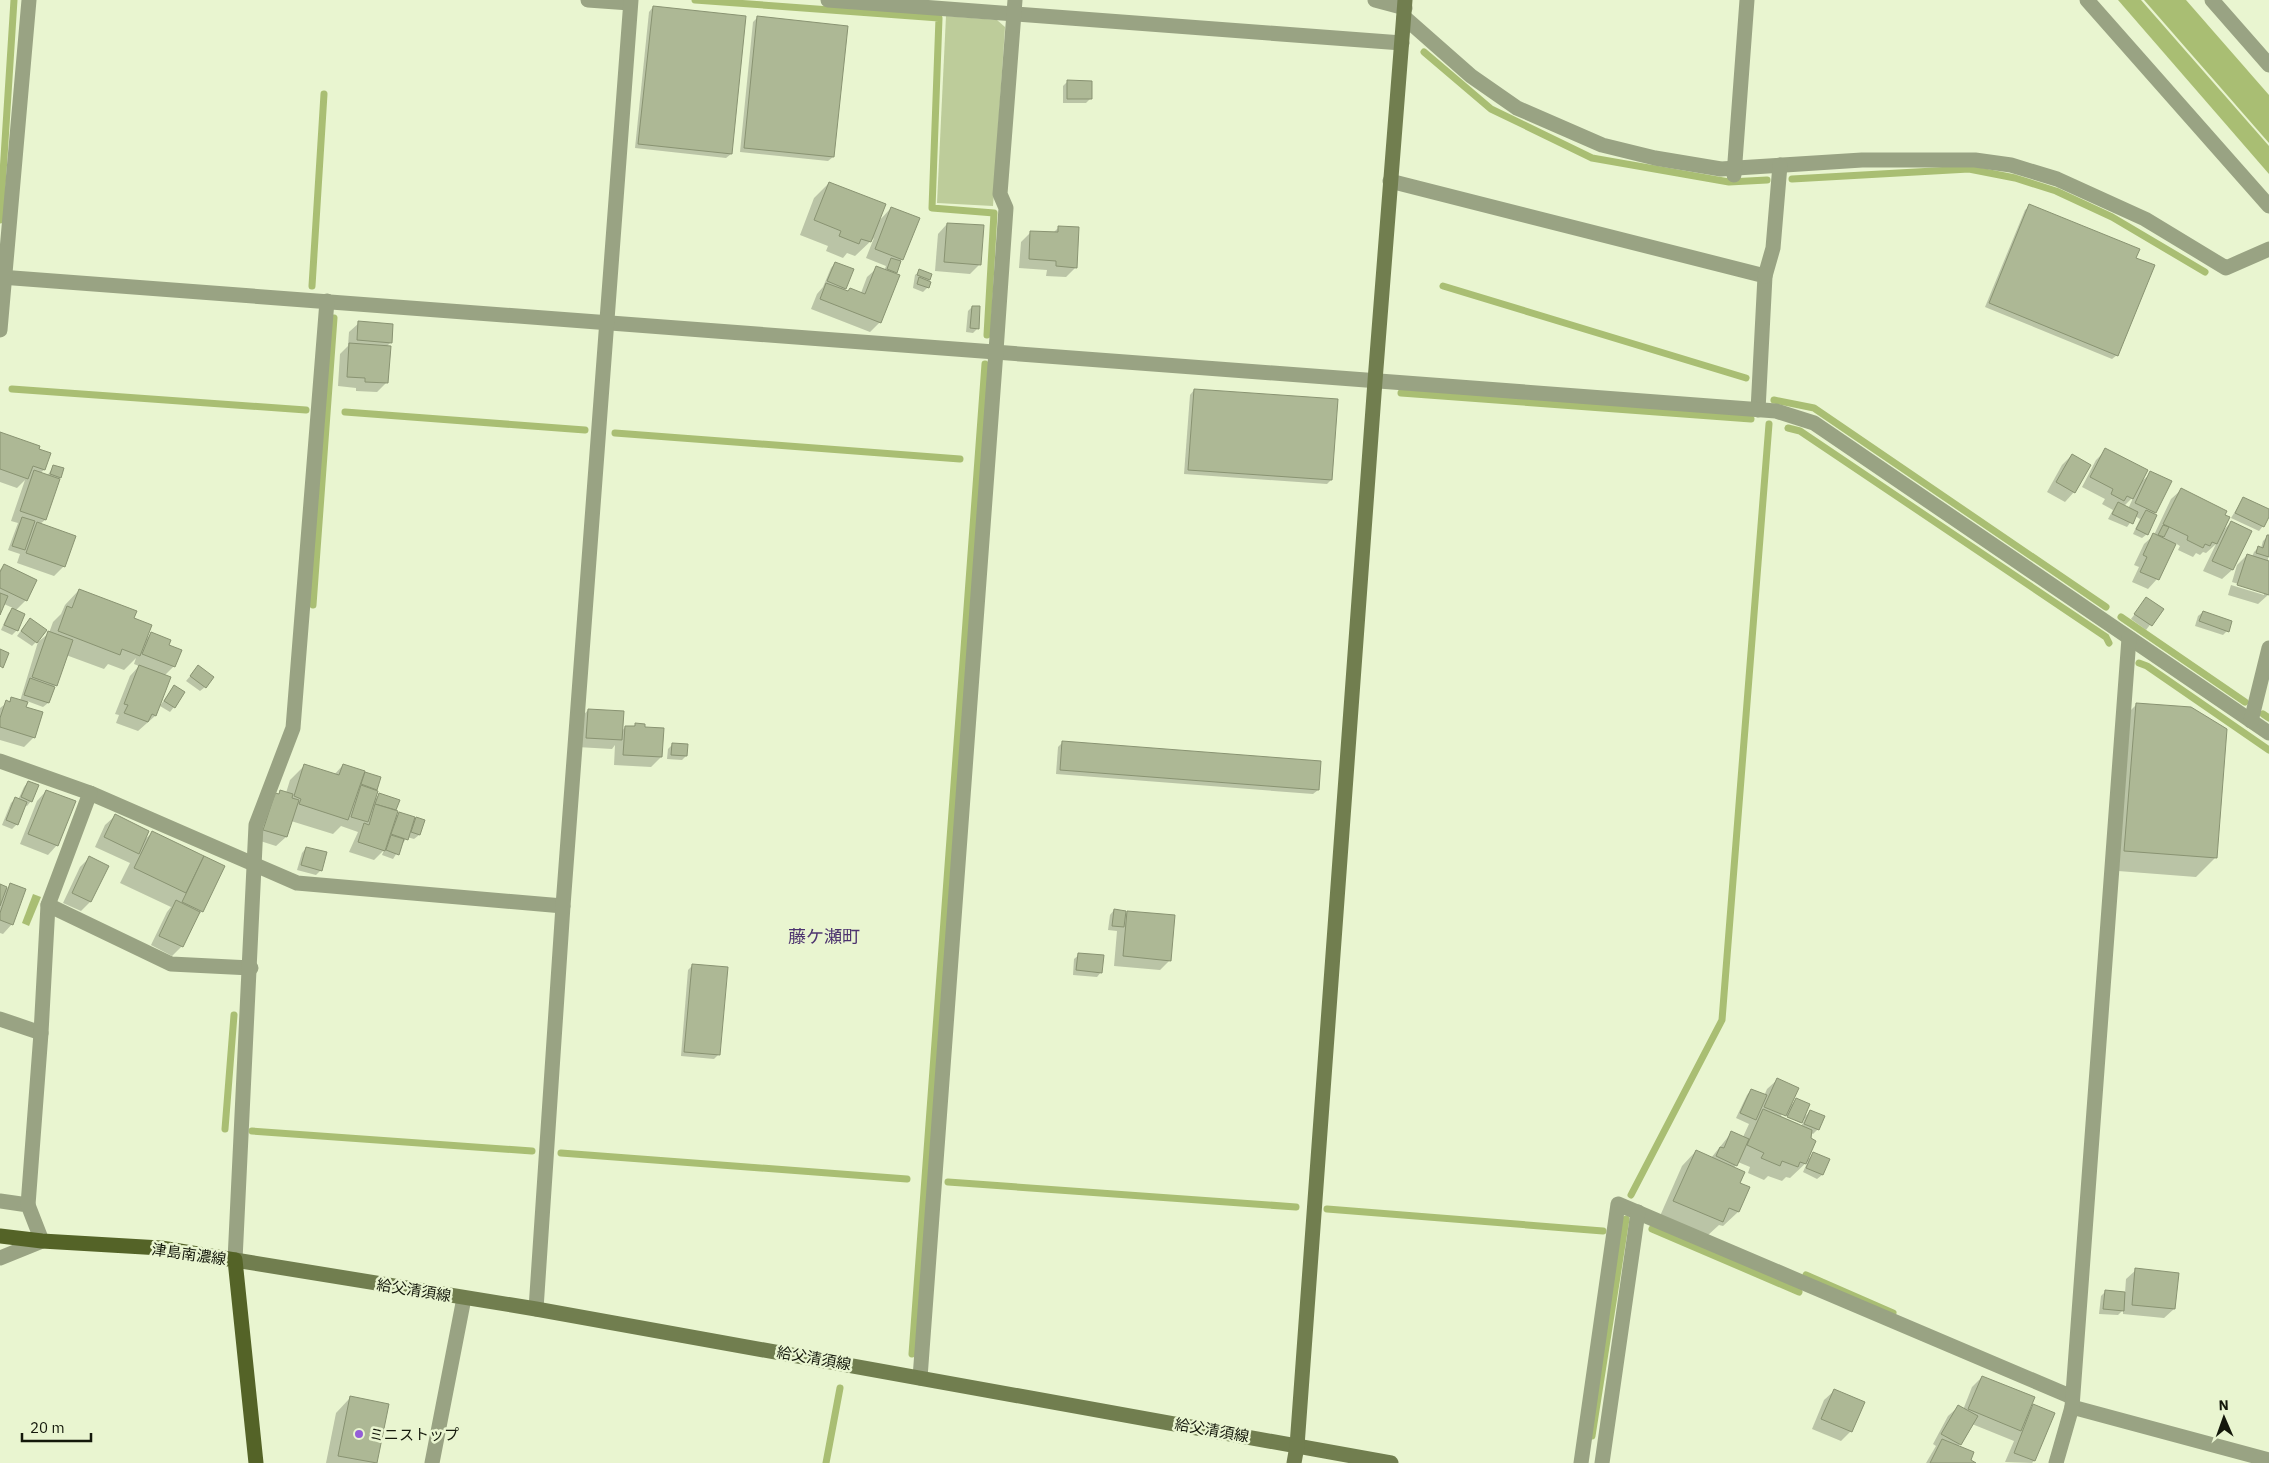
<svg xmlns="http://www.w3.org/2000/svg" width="2269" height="1463" font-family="'IBM Plex Sans','Noto Sans JP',sans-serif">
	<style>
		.green { fill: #bdcc9a }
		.water { fill: #a9be73 }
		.shadow { fill: #0003; fill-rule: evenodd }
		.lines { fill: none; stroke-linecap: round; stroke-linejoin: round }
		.stream { stroke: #a9be73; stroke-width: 7 }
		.building { fill: #adb895; stroke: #899372 }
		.street { stroke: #99a383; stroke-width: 15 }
		.secondary { stroke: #717e4f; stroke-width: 15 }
		.primary { stroke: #546327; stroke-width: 15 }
		.poi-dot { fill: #945ed7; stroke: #e9f5d0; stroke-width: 2 }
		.labels { text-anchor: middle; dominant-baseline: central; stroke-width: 5; stroke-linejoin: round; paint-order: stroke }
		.street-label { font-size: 15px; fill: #14180b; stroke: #e9f5d0 }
		.poi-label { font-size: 15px; fill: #14180b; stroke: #e9f5d0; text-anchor: start }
		.quarter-label { font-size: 18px; fill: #4d346f; stroke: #e9f5d0 }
	</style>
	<rect width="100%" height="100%" fill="#e9f5d0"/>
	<!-- green -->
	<polygon class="green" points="946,16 997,20 1005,27 993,206 937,203"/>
	<!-- water -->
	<g class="water">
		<polygon points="2118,0 2141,0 2269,146 2269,174"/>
		<polygon points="2144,0 2186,0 2269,95 2269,143"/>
		<polygon points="33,894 41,897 29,926 22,923"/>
	</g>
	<!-- shadow -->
	<g class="shadow">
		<polygon points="653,7 731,154 726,158 635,148 649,12"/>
		<polygon points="758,17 833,157 828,161 740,152 753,22"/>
		<polygon points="1068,81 1090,99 1086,103 1063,103 1063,86"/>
		<polygon points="829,183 878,222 891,208 902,259 894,274 880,322 870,332 811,309 817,294 823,287 831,268 835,263 845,288 843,291 861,293 867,277 877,268 884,271 886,266 866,258 874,238 855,256 847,253 843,258 826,251 828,246 800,235 814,198"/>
		<polygon points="2030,206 2134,258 2117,355 2112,359 1985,307 2025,210"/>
		<polygon points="947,224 980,264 970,274 935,271 938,234"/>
		<polygon points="1059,227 1076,267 1066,277 1046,276 1047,270 1019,268 1021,242 1031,232 1053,233"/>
		<polygon points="920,271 931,275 928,287 923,292 913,288 915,275"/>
		<polygon points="972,307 978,328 973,333 966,332 968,311"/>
		<polygon points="359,323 391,342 386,347 387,382 377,392 356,391 356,388 338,386 340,354 348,346 349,332"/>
		<polygon points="1194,390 1331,480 1327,484 1184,474 1190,395"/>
		<polygon points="0,433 44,470 40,473 47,476 54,466 60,477 45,520 40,524 64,566 54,576 17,563 20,554 8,550 18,523 11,521 25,480 17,488 0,482"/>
		<path d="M2106,450L2140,483L2151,473L2155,512L2147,534L2142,538L2133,534L2140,519L2135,516L2127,527L2108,519L2113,510L2102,504L2105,499L2082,487L2096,460ZM2134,496L2128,509L2124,506Z"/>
		<polygon points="2072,455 2074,492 2065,502 2047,492 2062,465"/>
		<polygon points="2181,490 2224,515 2222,532 2231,522 2250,531 2232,570 2222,579 2203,571 2216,544 2206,553 2203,552 2200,555 2196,553 2193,557 2178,550 2180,546 2175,543 2157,579 2148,589 2132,582 2139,567 2134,565 2144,544 2154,535 2171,499"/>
		<polygon points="2243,499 2269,511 2263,526 2259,531 2231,518"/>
		<polygon points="2268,536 2268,595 2258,604 2228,595 2231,585 2264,595 2264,592 2232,582 2237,565 2247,555 2252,557 2254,552 2258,548 2261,548 2263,541"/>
		<polygon points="4,565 26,600 15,611 17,630 12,635 1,630 8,614 13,608 4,604 0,612 0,570"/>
		<polygon points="79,590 132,619 144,641 151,634 168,646 174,666 164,676 169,678 155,716 138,731 116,723 119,715 115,714 130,676 139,666 134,664 136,658 124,670 108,664 104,669 66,655 48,703 43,707 27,701 25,708 34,737 24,747 0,740 0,708 12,699 20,701 38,642 49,633 53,622 61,614 65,605"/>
		<polygon points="2146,599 2162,609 2146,630 2131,619"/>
		<polygon points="2203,612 2227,631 2223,635 2195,626 2198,616"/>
		<polygon points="26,624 36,642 32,646 17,636"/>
		<polygon points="198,667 205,687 200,691 186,681"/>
		<polygon points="174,686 174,707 170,712 160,706"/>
		<polygon points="2136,705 2216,857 2196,877 2105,870 2117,724"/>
		<polygon points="588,710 622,731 625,727 632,728 636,724 644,728 661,757 651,767 614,765 615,745 612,749 577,747 579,720"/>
		<polygon points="1063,742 1318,790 1313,794 1056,774 1058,747"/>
		<polygon points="672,745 686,756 682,760 667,759 668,749"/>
		<polygon points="305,765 334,775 343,765 361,778 365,774 376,789 374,800 379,795 395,809 393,811 394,818 399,813 423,821 419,835 414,839 407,837 393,859 382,855 384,850 374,860 349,852 358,832 341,826 333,834 291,821 286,837 276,846 254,839 278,795 281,792 286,793 290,780"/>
		<polygon points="28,782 31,801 27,806 24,805 17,824 12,829 2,825 11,803 15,799 18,800 24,787"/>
		<polygon points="46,791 57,845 48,855 20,844 37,801"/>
		<polygon points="115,816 143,841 152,833 200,862 204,858 202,911 196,918 182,946 172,956 151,945 167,912 171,907 120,883 130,863 95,847 105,825"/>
		<polygon points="306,848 321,870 316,875 297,870 302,853"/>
		<polygon points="89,858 90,902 81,911 63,903 80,867"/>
		<polygon points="11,885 12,924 3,934 0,933 0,886 4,891"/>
		<polygon points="1114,910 1124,915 1128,912 1170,960 1160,970 1114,966 1117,931 1108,930 1110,915"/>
		<polygon points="1079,955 1101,972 1097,977 1073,975 1074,959"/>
		<polygon points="692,966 719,1054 714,1059 681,1056 688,970"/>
		<path d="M1777,1080L1789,1107L1796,1100L1802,1120L1810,1111L1818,1129L1813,1134L1810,1132L1806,1161L1814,1154L1828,1160L1822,1175L1817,1179L1803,1172L1808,1161L1790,1178L1786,1177L1782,1181L1768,1176L1764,1180L1748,1173L1750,1167L1738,1162L1734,1168L1738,1184L1749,1188L1738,1212L1723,1226L1719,1225L1707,1236L1660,1216L1682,1166L1696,1151L1711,1158L1732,1132L1743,1137L1749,1124L1736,1118L1747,1095L1751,1090L1764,1096L1767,1089ZM1782,1113L1800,1123L1805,1118L1801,1127L1798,1125L1799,1124L1781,1116Z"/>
		<polygon points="2136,1270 2174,1309 2164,1318 2123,1314 2123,1310 2118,1315 2099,1314 2101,1296 2106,1291 2125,1293 2126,1279"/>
		<polygon points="1982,1377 2028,1411 2034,1406 2053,1414 2034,1461 2032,1463 2005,1462 2014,1441 1972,1424 1958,1447 1969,1461 1974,1463 1926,1463 1936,1446 1933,1444 1948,1416 1958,1407 1963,1410 1972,1387"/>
		<polygon points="1834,1391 1851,1431 1841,1441 1812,1429 1824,1400"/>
		<polygon points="350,1398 376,1463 326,1463 336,1413"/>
	</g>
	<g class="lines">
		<!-- stream -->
		<g class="stream">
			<polyline points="695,0 939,18 932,208 994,213 987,335"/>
			<polyline points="1424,52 1491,109 1592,158 1729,182 1767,180"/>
			<polyline points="1792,179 1969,169 2015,178 2056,191 2112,217 2205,272"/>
			<polyline points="0,220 14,0"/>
			<polyline points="312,286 324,94"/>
			<polyline points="1443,286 1746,378"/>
			<polyline points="12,389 306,410"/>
			<polyline points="1401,393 1751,419"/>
			<polyline points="1774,400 1814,408 2106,607"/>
			<polyline points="345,412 585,430"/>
			<polyline points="1788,428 1800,431 2106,637 2109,643"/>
			<polyline points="615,433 960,459"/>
			<polyline points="313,605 334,318"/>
			<polyline points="2121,617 2245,702"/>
			<polyline points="2139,663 2147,666 2269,750"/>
			<polyline points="2263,714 2269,718"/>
			<polyline points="225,1129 234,1015"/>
			<polyline points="252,1131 532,1151"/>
			<polyline points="561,1153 907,1179"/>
			<polyline points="948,1182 1296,1207"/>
			<polyline points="1631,1195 1722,1020 1769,424"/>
			<polyline points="1327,1209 1603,1231"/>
			<polyline points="1652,1229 1799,1292"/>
			<polyline points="1806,1275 1893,1313"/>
			<polyline points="912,1354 985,364"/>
			<polyline points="1592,1436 1626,1219"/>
			<polyline points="826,1463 840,1388"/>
		</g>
	</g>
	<!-- building -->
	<g class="building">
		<polygon points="653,6 746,16 732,154 638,144"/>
		<polygon points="757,16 848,26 834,157 744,148"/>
		<polygon points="1067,80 1092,81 1092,99 1067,99"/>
		<polygon points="829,182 886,204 871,242 861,239 859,244 839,236 841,231 814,220"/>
		<polygon points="2029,204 2140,249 2136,258 2155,265 2118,356 1989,303"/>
		<polygon points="891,207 920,218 903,260 875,249"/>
		<polygon points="947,223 984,225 981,265 944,262"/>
		<polygon points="1058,226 1079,227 1077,268 1056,266 1056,261 1029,259 1030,231 1058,232"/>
		<polygon points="891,258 901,261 897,273 887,269"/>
		<polygon points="835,262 854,269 846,289 827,281"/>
		<polygon points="876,266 900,275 881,323 820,299 826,283 848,291 850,288 865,294"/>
		<polygon points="919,269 932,274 930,280 917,275"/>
		<polygon points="919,277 931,282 929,288 917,284"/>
		<polygon points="972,306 980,306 979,329 970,328"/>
		<polygon points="358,321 393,324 392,343 357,340"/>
		<polygon points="349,343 391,346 388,383 365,382 365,378 347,377"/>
		<polygon points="1194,389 1338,399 1332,480 1188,470"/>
		<polygon points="0,432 40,446 39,449 51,453 45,470 33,466 28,479 0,469"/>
		<polygon points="2105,448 2148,470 2133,499 2127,496 2124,501 2111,494 2113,489 2090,477"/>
		<polygon points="2072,454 2091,465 2075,493 2056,482"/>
		<polygon points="53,465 64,468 61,478 50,474"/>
		<polygon points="34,470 60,479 46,520 20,511"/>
		<polygon points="2150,471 2172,481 2156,513 2135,503"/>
		<polygon points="2181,488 2227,511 2225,515 2230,517 2217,544 2212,542 2210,546 2205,544 2203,548 2187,540 2188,536 2163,524"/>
		<polygon points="2243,497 2269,509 2269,517 2264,527 2235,513"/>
		<polygon points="2118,502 2138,512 2133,524 2112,514"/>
		<polygon points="2146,510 2157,515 2148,535 2136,529"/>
		<polygon points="22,517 35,521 25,550 12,546"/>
		<polygon points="2231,521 2252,531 2233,570 2212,561"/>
		<polygon points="37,522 76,536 65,567 26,553"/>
		<polygon points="2163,525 2169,527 2164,537 2158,535"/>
		<polygon points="2153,533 2176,544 2159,580 2140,572 2147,557 2143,555"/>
		<polygon points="2267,535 2269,535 2269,557 2256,553 2258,546 2263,548"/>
		<polygon points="2247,554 2269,561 2269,595 2237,585"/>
		<polygon points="4,564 37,580 27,601 0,588 0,572"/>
		<polygon points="79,589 137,611 134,618 152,625 140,656 122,649 120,655 58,631 67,606 72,608"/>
		<polygon points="0,593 8,596 0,615"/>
		<polygon points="2146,597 2164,609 2152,626 2134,614"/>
		<polygon points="12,608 25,614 18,631 4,625"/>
		<polygon points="2203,611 2232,621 2229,632 2199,621"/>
		<polygon points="30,618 47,630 37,643 21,631"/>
		<polygon points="48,631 73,640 57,686 32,677"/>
		<polygon points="151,632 171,640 169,645 182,650 175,667 142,654"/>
		<polygon points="0,649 9,653 3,668 0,666"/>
		<polygon points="139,665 171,677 156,716 152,714 148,722 124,713 128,705 124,704"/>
		<polygon points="198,665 214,677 206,688 190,676"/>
		<polygon points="30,678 55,687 49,703 24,695"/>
		<polygon points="174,685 185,692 175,708 164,701"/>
		<polygon points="11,697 28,702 26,707 43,712 35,738 0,727 0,718 6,700 10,702"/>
		<polygon points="2136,703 2191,707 2227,729 2217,858 2124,851"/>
		<polygon points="588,709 624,711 622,740 586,738"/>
		<polygon points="635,723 645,724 645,727 664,728 662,757 623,755 625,726 635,726"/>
		<polygon points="1062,741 1321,761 1319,790 1060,770"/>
		<polygon points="672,743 688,744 687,756 671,755"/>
		<polygon points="304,764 339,775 343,764 365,771 348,820 299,804 301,799 294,796"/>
		<polygon points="365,772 381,777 377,790 361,784"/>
		<polygon points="28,781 39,785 32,802 21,797"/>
		<polygon points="361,785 378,791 368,822 351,817"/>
		<polygon points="46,790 76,801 58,846 28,834"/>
		<polygon points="280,790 293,794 292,798 299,800 287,837 263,830 275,793 279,794"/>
		<polygon points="379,793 400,800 396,810 375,804"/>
		<polygon points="15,797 27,802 18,825 6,820"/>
		<polygon points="375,804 398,811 385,851 358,842 364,823 369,825"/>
		<polygon points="399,812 415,817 408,840 391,834"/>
		<polygon points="115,814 149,831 139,854 104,837"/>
		<polygon points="416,817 425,820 420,835 411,832"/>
		<polygon points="152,831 204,856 186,893 134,868"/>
		<polygon points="391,835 404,839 399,855 386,850"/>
		<polygon points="306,847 327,852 322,871 301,865"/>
		<polygon points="89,856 109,866 91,902 72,893"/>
		<polygon points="204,856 225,866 203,912 182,902"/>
		<polygon points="10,883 26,889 13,925 0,920 0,913"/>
		<polygon points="0,884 7,887 0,906"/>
		<polygon points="176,900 200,912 183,947 159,936"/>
		<polygon points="1114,909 1126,911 1124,927 1112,926"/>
		<polygon points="1127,911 1175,915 1171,961 1123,956"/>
		<polygon points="1078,953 1104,955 1102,973 1076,970"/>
		<polygon points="692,964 728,967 720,1055 684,1052"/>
		<polygon points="1777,1078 1799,1088 1786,1116 1764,1107"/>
		<polygon points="1751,1089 1767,1095 1756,1120 1740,1113"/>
		<polygon points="1796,1098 1810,1104 1802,1123 1787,1117"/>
		<polygon points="1763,1109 1812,1130 1811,1138 1816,1141 1806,1164 1800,1162 1798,1167 1782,1161 1780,1166 1761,1158 1764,1153 1747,1145"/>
		<polygon points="1810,1110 1825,1116 1819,1130 1804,1124"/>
		<polygon points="1731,1131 1749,1139 1737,1166 1716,1156 1720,1147 1724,1148"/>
		<polygon points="1696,1150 1745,1172 1740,1183 1750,1187 1739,1212 1729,1208 1723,1222 1673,1201"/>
		<polygon points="1813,1152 1830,1159 1823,1175 1806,1168"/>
		<polygon points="2135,1268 2179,1273 2175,1309 2132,1305"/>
		<polygon points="2105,1290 2125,1292 2124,1311 2103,1309"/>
		<polygon points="1982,1376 2035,1397 2021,1431 1968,1409"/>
		<polygon points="1834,1389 1865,1402 1852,1432 1821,1419"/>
		<polygon points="350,1396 389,1404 377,1463 338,1456"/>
		<polygon points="2033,1404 2055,1413 2035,1461 2014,1453"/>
		<polygon points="1958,1405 1978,1416 1961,1445 1941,1434"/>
		<polygon points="1942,1439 1974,1452 1971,1460 1976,1463 1930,1463"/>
	</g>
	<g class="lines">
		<!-- street -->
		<g class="street">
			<polyline points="588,0 630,3"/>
			<polyline points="828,0 1402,43"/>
			<polyline points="1375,0 1405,8"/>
			<polyline points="2087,0 2269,206"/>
			<polyline points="2212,0 2269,65"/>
			<polyline points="1404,17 1471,76 1517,108 1602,145 1655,158 1721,169 1862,160 1975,160 2011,165 2057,179 2145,219 2226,268 2269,249"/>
			<polyline points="1734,175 1747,0"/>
			<polyline points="1390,181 1765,276 1758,410"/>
			<polyline points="1765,276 1773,248 1780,165"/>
			<polyline points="0,277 1776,411 1814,423 2269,733"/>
			<polyline points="0,330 29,0"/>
			<polyline points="2251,721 2269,648"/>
			<polyline points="0,761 90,793 297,883 563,906"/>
			<polyline points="48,905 171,964 251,968"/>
			<polyline points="0,1019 41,1033"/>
			<polyline points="0,1201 28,1205 42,1241 0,1258"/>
			<polyline points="28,1205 41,1033 48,905 90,793"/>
			<polyline points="235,1260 256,825 293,728 327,301"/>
			<polyline points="536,1309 563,906 631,0"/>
			<polyline points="920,1378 996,351 1006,208 1000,194 1015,0"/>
			<polyline points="2072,1407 2269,1460"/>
			<polyline points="432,1463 464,1298"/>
			<polyline points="1581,1463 1618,1204 2072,1397"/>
			<polyline points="1602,1463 1638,1212"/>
			<polyline points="2056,1463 2072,1407 2129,638"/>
		</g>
		<!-- secondary -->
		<g class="secondary">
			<polyline points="235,1260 536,1309 1391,1463"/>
			<polyline points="1294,1463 1297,1446 1375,381 1405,0"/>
		</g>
		<!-- primary -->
		<polyline class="primary" points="0,1236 42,1241 161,1248 235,1260 256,1463"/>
	</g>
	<!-- markers -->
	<circle class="poi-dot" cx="359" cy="1434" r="5"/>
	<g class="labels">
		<!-- street labels -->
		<g class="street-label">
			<text transform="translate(189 1254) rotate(8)">津島南濃線</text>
			<text transform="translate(414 1290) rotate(9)">給父清須線</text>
			<text transform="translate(814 1358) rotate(10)">給父清須線</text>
			<text transform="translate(1212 1430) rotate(10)">給父清須線</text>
		</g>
		<!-- poi labels -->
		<g class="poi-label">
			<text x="369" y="1434">ミニストップ</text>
		</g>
		<!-- quarter labels -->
		<g class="quarter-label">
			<text x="824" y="936">藤ケ瀬町</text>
		</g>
	</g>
	<!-- north arrow -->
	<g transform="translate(2224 1418) rotate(358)" stroke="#e9f5d0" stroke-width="4" paint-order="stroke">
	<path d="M0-4L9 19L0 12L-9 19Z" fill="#14180b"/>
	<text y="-8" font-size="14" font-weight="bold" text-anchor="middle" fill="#14180b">N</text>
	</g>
	<!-- scale -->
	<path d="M22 1433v8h69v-8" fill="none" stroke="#14180b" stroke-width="2.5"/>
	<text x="30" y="1433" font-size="15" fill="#14180b" stroke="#e9f5d0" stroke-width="4" paint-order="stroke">20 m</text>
</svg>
